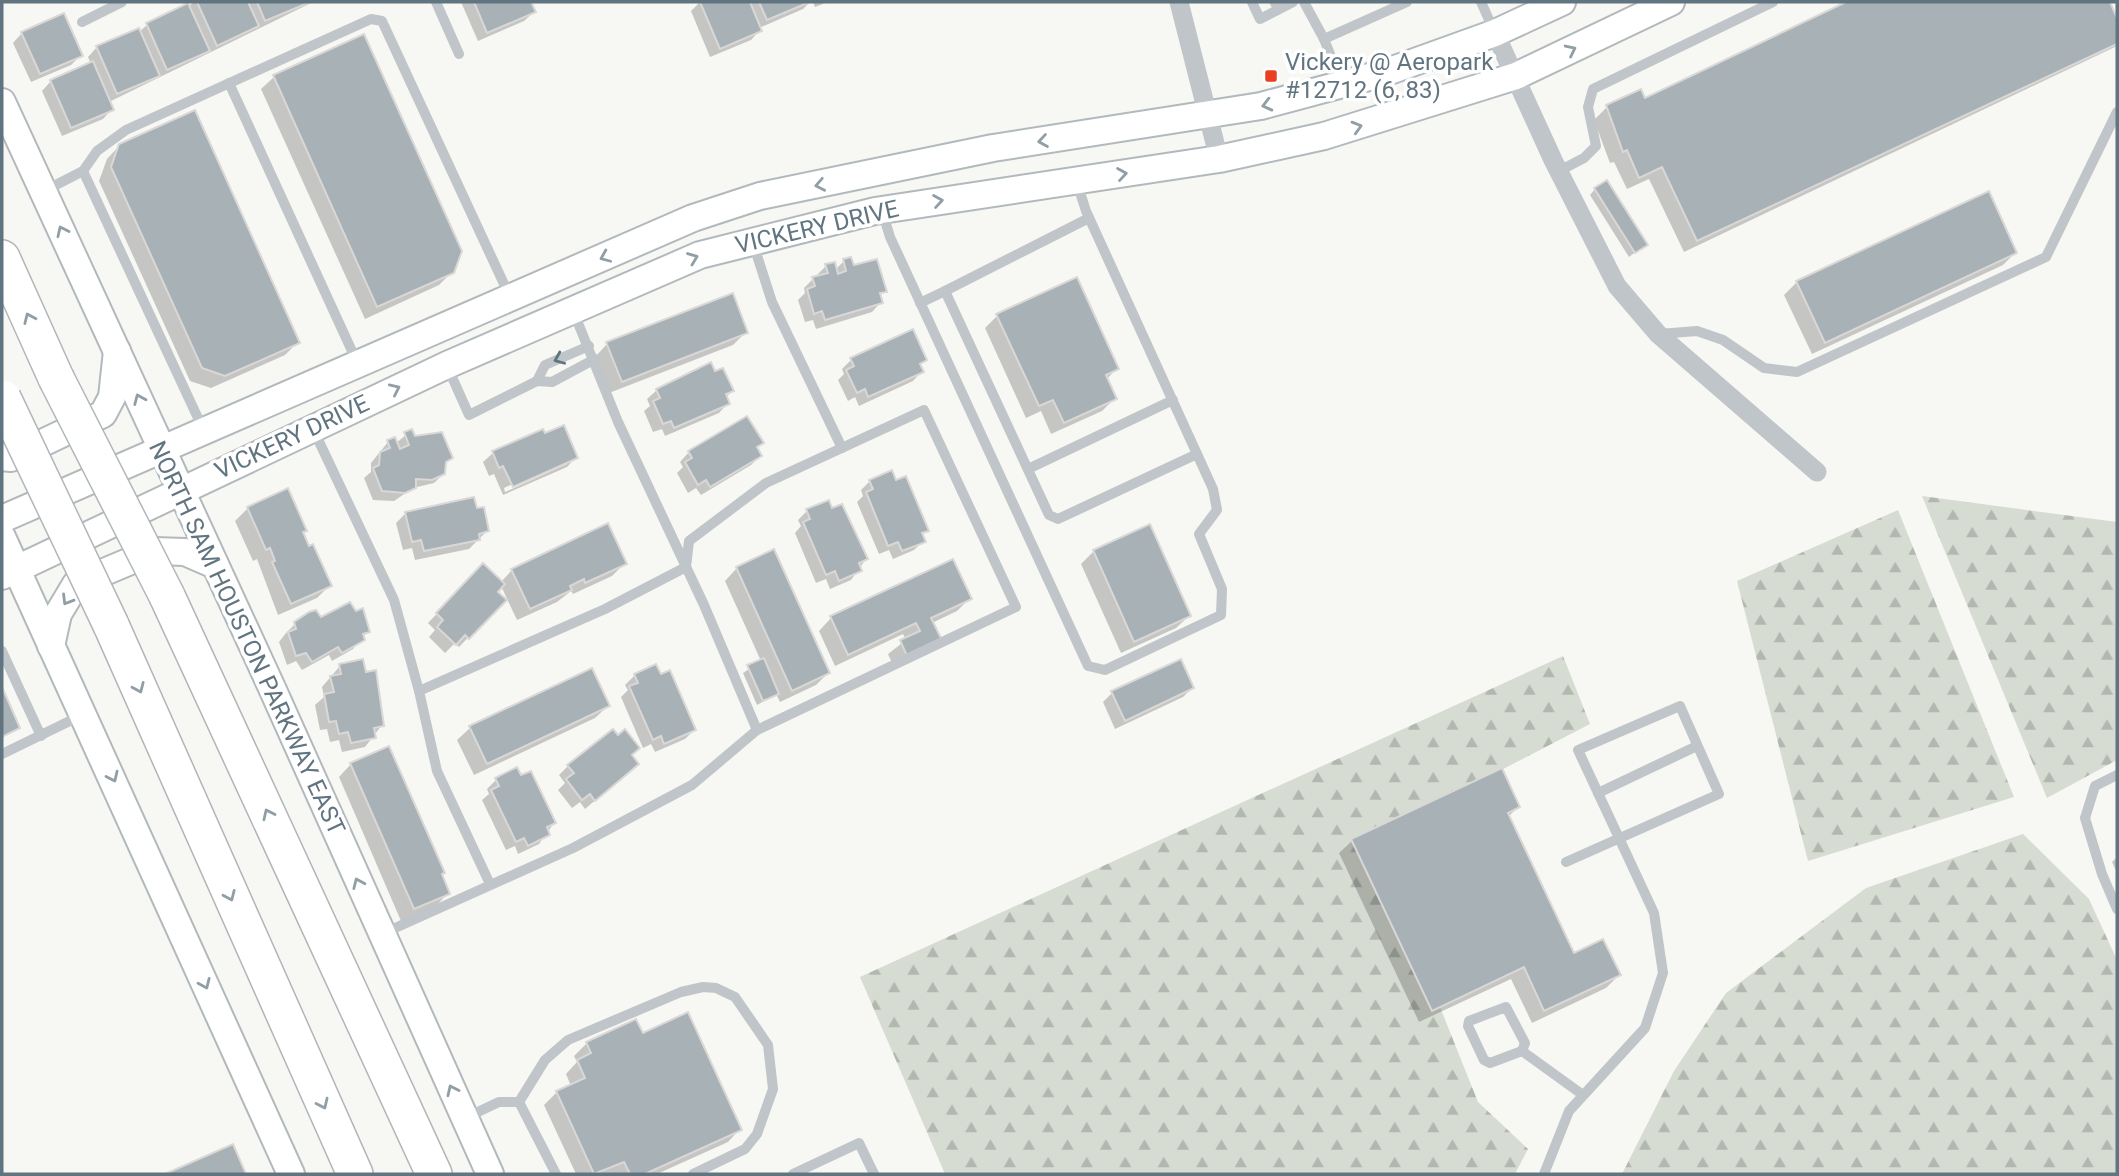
<svg xmlns="http://www.w3.org/2000/svg" width="2119" height="1176" font-family="Roboto,sans-serif">
	<style>
		.forest { fill: url(#forest-firs) }
		.shadow { fill: #0003; fill-rule: evenodd }
		.building { fill: #a7b1b6; stroke: #d9d8d6; stroke-width: 2 }
		.lines { fill: none; stroke-linecap: round; stroke-linejoin: round }
		.secondary-casing { stroke: #b2b9bd; stroke-width: 30 }
		.motorway-casing { stroke: #b0b6b9; stroke-width: 38 }
		.service { stroke: #bfc5c8; stroke-width: 10 }
		.minor { stroke: #bfc5c8; stroke-width: 19 }
		.secondary { stroke: #fff; stroke-width: 26 }
		.motorway { stroke: #fff; stroke-width: 35 }
		.motorway-bridge-casing { stroke: #b0b6b9; stroke-width: 38; stroke-linecap: butt }
		.motorway-bridge { stroke: #fff; stroke-width: 35 }
		.oneway { stroke: #909ea6 }
		.oneway2 { stroke: #617580 }
		.poi-dot { fill: #e93f22; stroke: #fff; stroke-width: 2.5 }
		.labels { text-anchor: middle; dominant-baseline: central; stroke-width: 7; stroke-linejoin: round; paint-order: stroke }
		.poi-label { font-size: 24px; fill: #617580; stroke: #fff; text-anchor: start }
		.street-label { font-size: 24px; fill: #617580; stroke: #fff }
	</style>
	<defs>
		<pattern id="forest-firs" width="22" height="20" patternUnits="userSpaceOnUse" patternTransform="scale(1.75)"><rect width="22" height="20" fill="#d7dcd3"/><path d="M5 1l3.5 6h-7zM16 11l3.5 6h-7z" fill="#b2b7b0"/></pattern>
	</defs>
	<rect width="100%" height="100%" fill="#f7f7f4"/>
	<!-- forest -->
	<g class="forest">
		<polygon points="1922,496 2117,522 2117,760 2047,798"/>
		<polygon points="1898,510 2014,797 1808,861 1737,581"/>
		<polygon points="1563,656 1590,724 1372,837 1478,1102 1528,1149 1515,1174 945,1174 860,977"/>
		<polygon points="2023,834 2089,899 2117,960 2117,1174 1622,1174 1674,1071 1726,993 1866,888"/>
	</g>
	<!-- shadow -->
	<g class="shadow">
		<polygon points="194,2 313,2 109,102 112,109 103,119 62,136 42,91 51,81 91,64 88,57 97,47 139,32 147,25 188,7"/>
		<polygon points="461,2 530,2 534,12 524,21 478,41"/>
		<polygon points="700,2 810,2 803,9 759,28 760,30 751,40 710,57 691,11"/>
		<polygon points="813,2 828,2 815,7"/>
		<polygon points="1269,2 1286,2 1272,8"/>
		<polygon points="1853,2 2108,2 2117,22 2117,46 1684,252 1649,179 1627,189 1614,162 1610,163 1594,120 1607,107 1640,91 1645,101"/>
		<polygon points="22,33 81,55 71,65 31,82 13,43"/>
		<polygon points="363,36 452,272 439,285 365,319 261,89 274,77"/>
		<polygon points="120,145 298,342 285,355 211,388 190,381 99,181 107,159"/>
		<polygon points="1595,189 1646,244 1629,257 1590,195"/>
		<polygon points="2015,253 2003,265 1812,354 1784,295 1797,282"/>
		<polygon points="844,261 885,291 879,296 881,302 872,312 816,329 813,320 805,322 798,300 805,293 804,288 826,266 835,270"/>
		<polygon points="997,316 1117,368 1106,380 1115,398 1102,411 1051,434 1041,411 1026,418 985,328"/>
		<polygon points="746,332 733,345 609,393 595,357 607,344"/>
		<polygon points="851,360 925,360 919,366 922,371 913,381 859,406 855,397 848,401 838,380 844,374 842,369"/>
		<polygon points="714,374 732,391 726,397 728,403 719,413 665,436 662,429 653,432 644,411 650,406 647,399 657,390"/>
		<polygon points="411,431 414,438 451,458 444,466 443,474 434,483 413,488 394,501 373,500 364,478 371,472 371,463 388,442 394,439 396,443"/>
		<path d="M542,431L576,457L567,467L503,495L494,474L489,476L483,462L493,453ZM567,460V464L505,492L504,488Z"/>
		<polygon points="762,443 756,449 760,456 751,465 701,495 696,488 688,493 677,473 683,467 680,462 689,452"/>
		<polygon points="870,481 927,530 921,536 923,541 914,550 893,559 889,550 879,554 857,502 863,496 861,490"/>
		<polygon points="248,508 305,530 302,533 330,585 317,598 278,615 257,559 253,561 235,521"/>
		<polygon points="807,511 866,559 851,580 830,589 826,579 816,583 795,533 801,526 798,520"/>
		<polygon points="406,513 487,531 469,549 415,560 412,548 403,550 396,523"/>
		<polygon points="1094,551 1189,616 1176,628 1121,653 1081,564"/>
		<polygon points="625,563 612,576 573,594 571,591 557,602 517,620 501,586 495,592 504,600 459,647 455,643 445,653 429,637 435,630 428,623 483,566 501,582 512,570"/>
		<polygon points="737,568 828,673 816,685 780,702 776,694 757,705 743,673 761,661 725,581"/>
		<polygon points="970,598 957,611 932,623 939,639 894,667 888,654 906,640 903,634 835,666 819,631 831,618"/>
		<polygon points="320,619 368,631 353,649 332,661 329,655 302,670 296,661 287,665 279,642 286,633 295,624"/>
		<polygon points="340,666 382,725 365,747 342,752 339,740 330,742 327,729 320,730 315,705 324,697 322,687"/>
		<polygon points="635,675 694,730 685,739 655,752 651,744 643,748 621,697 628,690 625,685"/>
		<polygon points="1192,688 1183,697 1115,729 1103,702 1112,693"/>
		<polygon points="608,706 595,718 474,775 457,740 470,728"/>
		<polygon points="630,756 627,773 585,809 580,802 572,808 558,790 565,783 559,775 568,766"/>
		<polygon points="351,764 440,875 448,893 436,906 401,921 339,777"/>
		<polygon points="1501,770 1518,807 1508,817 1573,955 1619,975 1606,988 1532,1023 1511,979 1419,1022 1339,853 1352,841"/>
		<polygon points="496,780 554,823 539,844 518,854 515,846 506,850 482,800 489,794 487,789"/>
		<polygon points="2117,857 2117,873 2112,862"/>
		<polygon points="642,1036 740,1129 728,1142 657,1174 576,1174 544,1105 557,1092 571,1086 566,1074 577,1062 574,1056 587,1043"/>
	</g>
	<!-- building -->
	<g class="building">
		<polygon points="197,2 248,2 259,26 217,46"/>
		<polygon points="257,2 308,2 308,3 265,21"/>
		<polygon points="474,2 531,2 536,12 487,33"/>
		<polygon points="700,2 750,2 762,31 720,49"/>
		<polygon points="759,2 810,2 767,20"/>
		<polygon points="1846,2 2110,2 2117,18 2117,44 1697,241 1662,167 1639,178 1627,150 1623,152 1606,105 1641,89 1645,98"/>
		<polygon points="188,3 210,51 167,70 146,23"/>
		<polygon points="64,13 83,56 40,74 21,32"/>
		<polygon points="139,28 160,76 117,94 96,46"/>
		<polygon points="364,34 462,251 454,273 377,307 273,75"/>
		<polygon points="93,61 114,110 71,128 50,80"/>
		<polygon points="195,110 300,343 225,376 202,368 111,167 119,144"/>
		<polygon points="1607,180 1648,245 1635,253 1594,188"/>
		<polygon points="1989,191 2017,253 1825,343 1796,281"/>
		<polygon points="851,257 854,265 877,259 887,292 880,293 883,303 825,320 822,311 814,314 807,289 815,286 812,277 828,273 825,264 835,262 838,274 846,271 843,259"/>
		<polygon points="1077,277 1119,369 1106,375 1117,399 1064,423 1053,400 1039,406 996,314"/>
		<polygon points="733,293 748,333 622,382 606,342"/>
		<polygon points="913,329 927,360 920,364 924,372 868,397 865,389 857,393 846,370 854,366 850,358"/>
		<polygon points="711,362 715,371 723,368 734,391 726,394 730,404 674,428 671,421 663,424 653,401 660,398 656,389"/>
		<polygon points="747,416 764,443 757,447 762,456 710,487 706,480 698,485 685,462 692,458 688,451"/>
		<polygon points="564,425 578,458 513,487 503,466 499,468 492,451 543,429 545,433"/>
		<polygon points="412,429 415,436 442,432 453,458 446,462 445,474 432,480 416,479 416,488 405,493 382,491 373,468 379,465 380,452 390,448 387,440 395,437 400,449 409,445 404,432"/>
		<polygon points="892,470 896,480 906,476 929,531 922,533 926,542 902,551 898,542 888,546 866,492 873,489 869,480"/>
		<polygon points="288,488 307,531 303,532 309,546 313,544 332,586 291,604 272,562 275,561 270,548 266,550 247,507"/>
		<polygon points="474,497 477,508 484,507 489,531 479,534 480,540 424,551 421,540 412,542 405,512"/>
		<polygon points="829,500 832,508 842,504 868,559 859,563 862,571 839,581 835,571 826,575 803,522 810,519 806,509"/>
		<polygon points="608,523 627,564 585,583 584,579 570,586 572,590 530,609 511,569"/>
		<polygon points="1150,524 1191,616 1134,642 1093,550"/>
		<polygon points="774,549 830,673 792,691 736,567"/>
		<polygon points="953,559 972,599 931,618 942,640 907,656 900,640 920,631 916,623 848,655 830,616"/>
		<polygon points="483,563 505,584 498,592 507,600 469,639 465,635 456,645 437,627 443,620 436,613"/>
		<polygon points="350,602 356,611 363,608 370,632 363,634 365,640 342,653 338,647 312,662 306,653 296,656 288,632 296,629 294,622 309,612 316,610 321,617"/>
		<polygon points="764,658 779,694 763,701 747,665"/>
		<polygon points="363,659 366,672 376,670 384,726 374,728 376,738 351,743 348,732 339,734 336,721 329,722 324,694 334,692 330,676 341,674 339,664"/>
		<polygon points="1181,659 1194,688 1125,721 1111,691"/>
		<polygon points="656,664 661,674 670,670 696,730 664,744 661,736 653,740 629,686 638,683 634,674"/>
		<polygon points="592,668 610,706 487,764 469,726"/>
		<polygon points="2,687 20,728 2,737"/>
		<polygon points="613,729 618,735 625,729 640,748 632,755 639,764 595,801 590,794 582,800 566,779 574,773 567,765"/>
		<polygon points="389,746 445,873 442,874 450,894 414,909 350,763"/>
		<polygon points="517,767 521,775 531,771 556,823 547,827 550,835 528,846 524,838 516,842 491,790 499,786 495,778"/>
		<polygon points="1502,768 1520,807 1508,813 1574,953 1603,939 1621,975 1544,1011 1524,967 1432,1011 1351,839"/>
		<polygon points="688,1012 742,1130 645,1174 630,1174 624,1162 594,1174 556,1091 585,1078 577,1060 591,1053 586,1042 636,1019 643,1033"/>
		<polygon points="233,1144 246,1174 165,1174"/>
	</g>
	<g class="lines">
		<!-- secondary casing -->
		<g class="secondary-casing">
			<g id="secondary">
				<polyline points="2,102 272,688 490,1174"/>
				<polyline points="2,457 11,458 103,414 112,397 117,351"/>
				<polyline points="2,519 693,218 760,196 993,148 1261,106 1384,73 1495,33 1562,2"/>
				<polyline points="2,537 291,1174"/>
				<polyline points="2,576 447,365 700,255 875,211 1219,159 1324,136 1516,76 1671,2"/>
				<polyline points="51,646 58,614 76,584 154,551 185,552 215,565"/>
			</g>
		</g>
		<!-- motorway casing -->
		<g class="motorway-casing">
			<g id="motorway">
				<polyline points="2,258 56,378"/>
				<polyline points="167,596 434,1174"/>
				<polyline points="111,625 355,1174"/>
			</g>
		</g>
		<!-- service -->
		<g class="service">
			<polyline points="436,2 459,54"/>
			<polyline points="1252,2 1260,19 1293,2"/>
			<polyline points="1304,2 1324,39"/>
			<polyline points="1481,2 1495,33"/>
			<polyline points="82,22 122,2"/>
			<polyline points="229,83 357,362"/>
			<polyline points="1342,84 1324,39 1407,2"/>
			<polyline points="83,171 204,431"/>
			<polyline points="1559,171 1584,158 1596,146 1588,107 1593,89 1773,2"/>
			<polyline points="44,191 83,171 97,151 126,130 371,19 382,21 510,297"/>
			<polyline points="882,211 890,237 1088,666 1105,670 1221,615 1222,589 1199,534 1217,510 1213,489 1086,211 1077,183"/>
			<polyline points="1089,218 945,291 1049,515 1058,519 1197,454"/>
			<polyline points="753,243 772,302 842,448"/>
			<polyline points="920,303 945,291"/>
			<polyline points="1659,334 1697,331 1723,340 1764,368 1797,372 2046,257 2117,112"/>
			<polyline points="447,366 469,415 537,381 552,382 595,359"/>
			<polyline points="537,381 545,365 589,346"/>
			<polyline points="314,431 394,600 419,691"/>
			<polyline points="1028,469 1173,400"/>
			<polyline points="2,651 41,736"/>
			<polyline points="2,754 80,716"/>
			<polyline points="2117,775 2095,786 2085,818 2102,874 2117,909"/>
			<polyline points="1598,793 1697,746"/>
			<polyline points="490,884 437,771 419,691 605,609 686,567 689,541 766,483 924,410 1016,607 757,730 704,605 618,422 574,313"/>
			<polyline points="384,933 573,848 692,785 757,730"/>
			<polyline points="1522,1051 1525,1043 1506,1007 1469,1021 1468,1026 1484,1060 1490,1063 1522,1051 1583,1095"/>
			<polyline points="519,1102 545,1060 568,1040 681,992 703,987 716,988 735,997 768,1045 773,1089 757,1134 745,1149 693,1174"/>
			<polyline points="465,1118 499,1102 519,1102 556,1174"/>
			<polyline points="793,1174 859,1143 874,1174"/>
			<polyline points="1544,1174 1569,1111 1645,1028 1663,973 1654,913 1578,750 1680,706 1719,794 1566,862"/>
		</g>
		<!-- minor -->
		<g class="minor">
			<polyline points="1179,2 1219,159"/>
			<polyline points="1495,33 1553,160 1617,286 1658,334 1817,472"/>
		</g>
		<!-- secondary -->
		<use href="#secondary" class="secondary"/>
		<!-- motorway -->
		<use href="#motorway" class="motorway"/>
		<!-- motorway-bridge casing -->
		<g class="motorway-bridge-casing">
			<g id="motorway-bridge">
				<polyline points="56,378 167,596"/>
				<polyline points="3,398 111,625"/>
			</g>
		</g>
		<!-- motorway-bridge -->
		<use href="#motorway-bridge" class="motorway-bridge"/>
	</g>
	<!-- one-way arrows -->
	<defs><path id="oneway-chevron" d="M-2-3.5L2.5 0L-2 3.5" fill="none" stroke-width="1.6" stroke-linecap="round" stroke-linejoin="round" transform="scale(1.75)"/></defs>
	<g class="oneway">
		<use href="#oneway-chevron" transform="translate(1571 50) rotate(-26)"/>
		<use href="#oneway-chevron" transform="translate(1267 105) rotate(166)"/>
		<use href="#oneway-chevron" transform="translate(1357 127) rotate(-16)"/>
		<use href="#oneway-chevron" transform="translate(1043 141) rotate(171)"/>
		<use href="#oneway-chevron" transform="translate(1122 174) rotate(-9)"/>
		<use href="#oneway-chevron" transform="translate(820 185) rotate(169)"/>
		<use href="#oneway-chevron" transform="translate(938 201) rotate(-9)"/>
		<use href="#oneway-chevron" transform="translate(62 231) rotate(-115)"/>
		<use href="#oneway-chevron" transform="translate(605 257) rotate(157)"/>
		<use href="#oneway-chevron" transform="translate(693 258) rotate(-21)"/>
		<use href="#oneway-chevron" transform="translate(29 318) rotate(-114)"/>
		<use href="#oneway-chevron" transform="translate(395 389) rotate(-25)"/>
		<use href="#oneway-chevron" transform="translate(139 399) rotate(-113)"/>
		<use href="#oneway-chevron" transform="translate(67 600) rotate(121)"/>
		<use href="#oneway-chevron" transform="translate(139 688) rotate(66)"/>
		<use href="#oneway-chevron" transform="translate(113 777) rotate(65)"/>
		<use href="#oneway-chevron" transform="translate(268 814) rotate(-115)"/>
		<use href="#oneway-chevron" transform="translate(358 883) rotate(-114)"/>
		<use href="#oneway-chevron" transform="translate(230 896) rotate(66)"/>
		<use href="#oneway-chevron" transform="translate(205 984) rotate(66)"/>
		<use href="#oneway-chevron" transform="translate(452 1090) rotate(-115)"/>
		<use href="#oneway-chevron" transform="translate(323 1104) rotate(65)"/>
	</g>
	<use class="oneway2" href="#oneway-chevron" transform="translate(559 359) rotate(157)"/>
	<!-- markers -->
	<rect class="poi-dot" x="1264" y="69" width="14" height="14" rx="3.5"/>
	<g class="labels">
		<!-- poi labels -->
		<g class="poi-label">
			<text x="1285" y="62">Vickery @ Aeropark<tspan x="1285" dy="28">#12712 (6, 83)</tspan></text>
		</g>
		<!-- street labels -->
		<g class="street-label">
			<text transform="translate(817 227) rotate(-13)">VICKERY DRIVE</text>
			<text transform="translate(292 437) rotate(-25)">VICKERY DRIVE</text>
			<text transform="translate(247 638) rotate(65)">NORTH SAM HOUSTON PARKWAY EAST</text>
		</g>
	</g>
	<!-- border -->
	<rect width="2119" height="1176" fill="none" stroke="#617580" stroke-width="7"/>
</svg>
